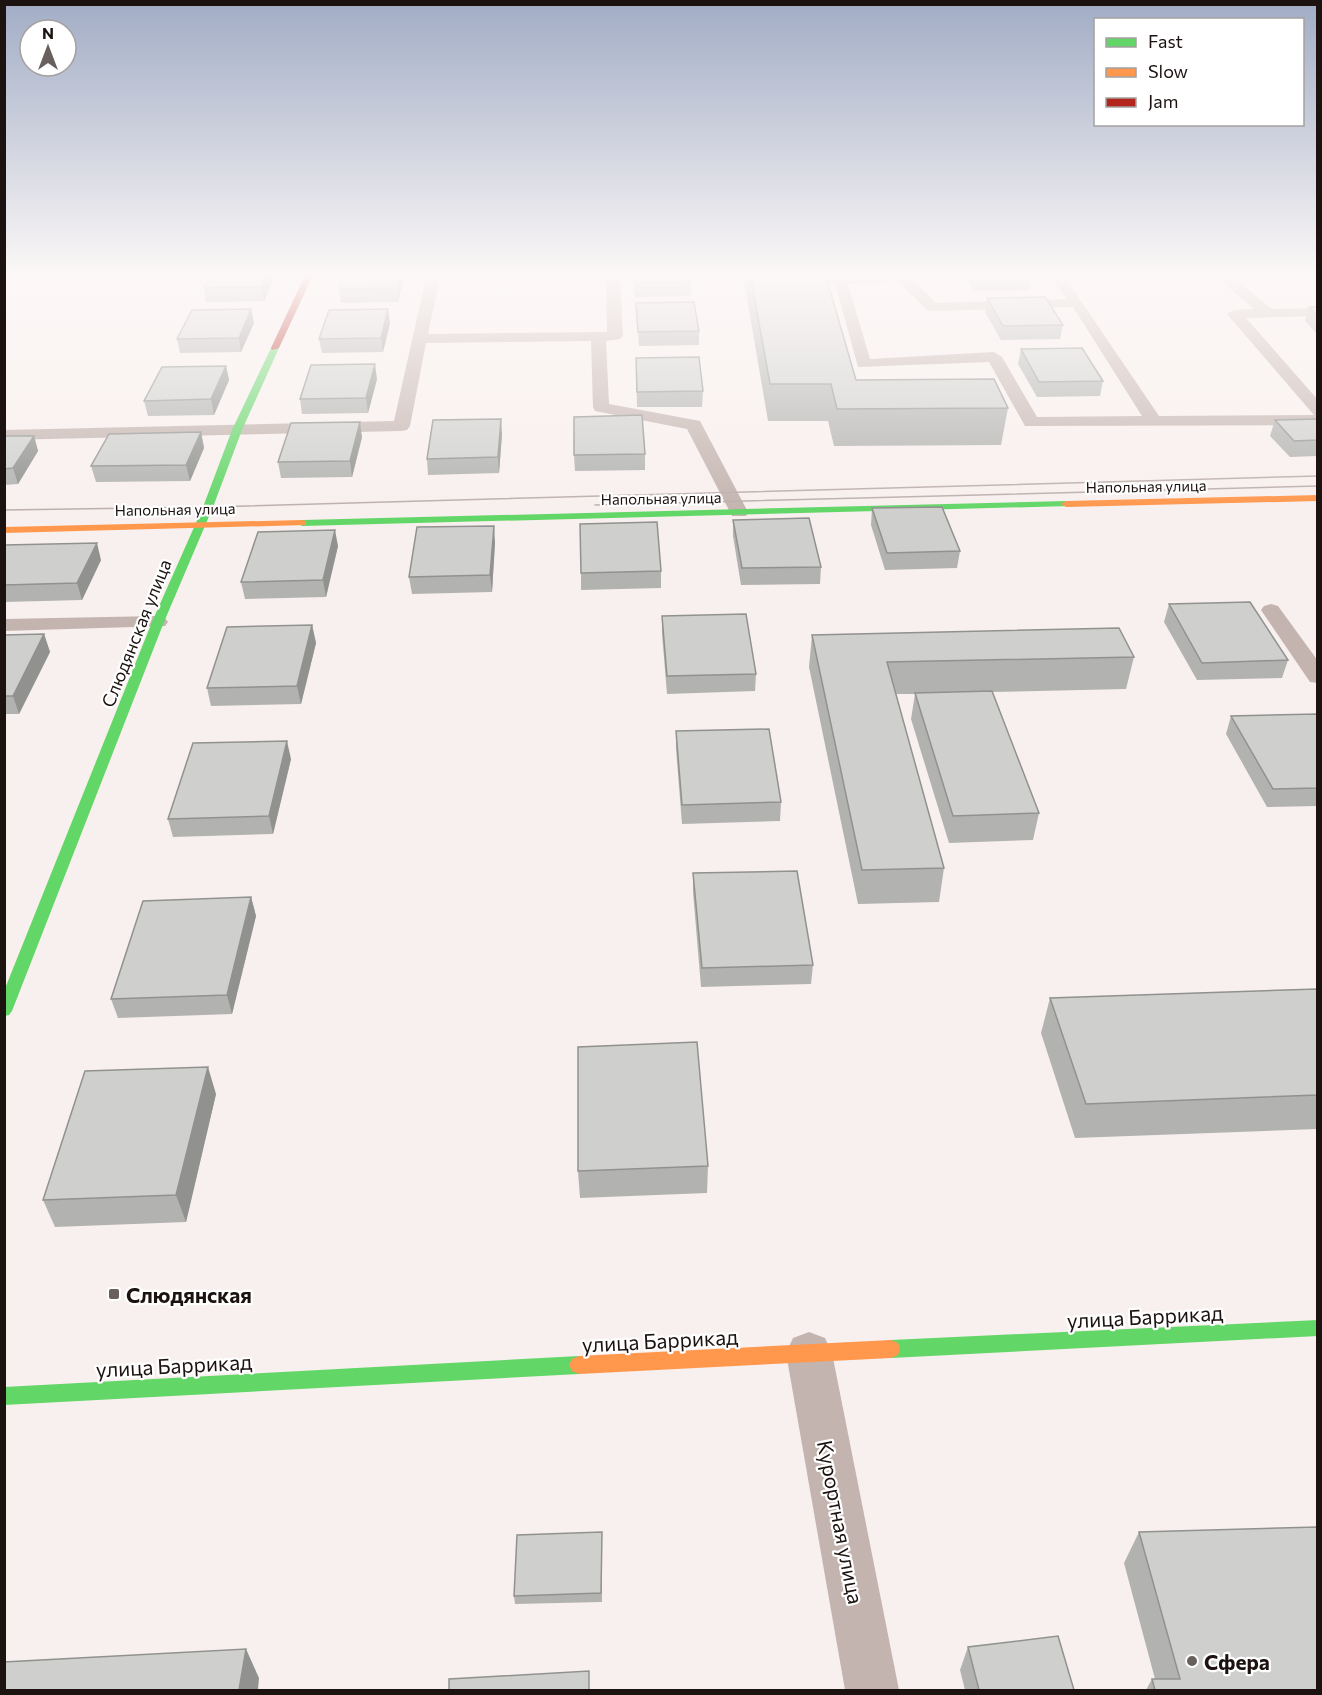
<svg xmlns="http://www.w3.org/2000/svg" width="1322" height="1695" font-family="Commissioner,sans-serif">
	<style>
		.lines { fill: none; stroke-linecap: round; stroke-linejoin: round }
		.lane { fill: #c4b4af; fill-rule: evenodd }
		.street { fill: #c4b4af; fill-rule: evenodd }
		.fast { fill: #63d668; fill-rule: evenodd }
		.slow { fill: #ff974d; fill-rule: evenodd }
		.jam { fill: #b3261e; fill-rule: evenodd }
		.tram { stroke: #bcafad; stroke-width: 1.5 }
		.wall { fill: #b2b3b1 }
		.shaded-wall { fill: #919290 }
		.building { fill: #cfd0ce; stroke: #919290; stroke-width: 1.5 }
		.poi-dot { fill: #69605e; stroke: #fff; stroke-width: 2 }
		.labels { text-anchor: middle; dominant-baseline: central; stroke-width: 4.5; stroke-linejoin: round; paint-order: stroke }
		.far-street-label { font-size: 15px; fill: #1c1311; stroke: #fff }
		.street-label { font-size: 18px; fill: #1c1311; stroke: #fff }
		.near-poi-label { font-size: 21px; font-weight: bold; fill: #1c1311; stroke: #fff; text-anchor: start }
		.near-street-label { font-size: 21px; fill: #1c1311; stroke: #fff }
	</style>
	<rect width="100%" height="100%" fill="#f8f0ee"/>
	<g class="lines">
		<!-- lane -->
		<g class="lane">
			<polygon points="427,273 441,273 428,334 607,332 606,273 620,273 623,336 620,339 606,341 609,404 700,421 748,512 746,516 732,516 730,512 687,429 595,411 593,407 591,341 426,343 410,426 407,430 401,431 4,440 4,430 394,421"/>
			<path d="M778,273L844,275L902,273L907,274L936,303L1067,299L1048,273H1062L1159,416L1314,415L1227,314L1234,310L1254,309L1212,273H1227L1272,309L1318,308V316L1246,318L1318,400V425L1025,426L989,362L858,367L835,283L786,279L781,278ZM898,281L927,310L932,311L1073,307L1142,416L1037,417L1002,357L994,352L870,359L848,284Z"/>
			<polygon points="1271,604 1278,606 1318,661 1318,683 1310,682 1261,610 1264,606"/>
			<polygon points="158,616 165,618 168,622 165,626 4,631 4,619"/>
		</g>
		<!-- street -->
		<polygon class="street" points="809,1332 825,1338 832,1353 899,1690 845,1690 786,1353 793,1338"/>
		<!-- fast -->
		<g class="fast">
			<polygon points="272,346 279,348 242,430 213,507 164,622 12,1011 9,1015 4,1016 4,991 152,622 203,507 232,430"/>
			<polygon points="1066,501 1069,502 1069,506 302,526 297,523 302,520"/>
			<polygon points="1318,1320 1318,1336 891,1358 884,1355 882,1349 884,1343 891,1340"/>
			<polygon points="579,1356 586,1359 589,1365 586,1371 579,1374 4,1405 4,1387"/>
		</g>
		<!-- slow -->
		<g class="slow">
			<polygon points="1318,495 1318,501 1066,507 1061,504 1066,501"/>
			<polygon points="302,520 306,521 306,525 4,533 4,527"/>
			<polygon points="891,1340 898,1343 900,1349 898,1355 891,1358 579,1374 572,1371 569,1365 572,1359 579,1356"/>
		</g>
		<!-- jam -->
		<polygon class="jam" points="306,273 314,273 279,348 272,350 271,348"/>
		<!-- tram -->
		<g class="tram">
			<polyline points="595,505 1318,486"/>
			<polyline points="4,510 208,507 1318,476"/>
		</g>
	</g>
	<!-- wall -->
	<g class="wall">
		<polygon points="344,273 404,273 404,276 398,302 341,303 339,289"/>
		<polygon points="452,273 500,273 452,275"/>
		<polygon points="632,273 689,273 691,282 691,296 635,297"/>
		<polygon points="744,273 825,273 856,380 1008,408 1001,445 834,446 828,421 768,421 744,280"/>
		<polygon points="963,273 1029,273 1031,276 1029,290 973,291"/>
		<polygon points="275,275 264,301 206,302 204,288"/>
		<polygon points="987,298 1063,325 1060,339 1001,340 985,312"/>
		<polygon points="636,303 699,331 699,345 639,346"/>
		<polygon points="1309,307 1317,307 1317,334 1305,321"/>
		<polygon points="251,309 254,323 241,352 180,353 177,339"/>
		<polygon points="390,323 383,352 322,353 319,339"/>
		<polygon points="1021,349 1103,381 1100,396 1037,397 1018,364"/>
		<polygon points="636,358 703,391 702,407 637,407"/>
		<polygon points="226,366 229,380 214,415 148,416 144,401"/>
		<polygon points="377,379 368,413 302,414 300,399"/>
		<polygon points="1317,419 1317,456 1290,457 1270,436 1275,420"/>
		<polygon points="201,432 204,448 190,481 96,482 91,466"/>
		<polygon points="502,434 499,473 428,475 427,459"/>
		<polygon points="4,436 34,436 38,451 18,484 4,485"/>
		<polygon points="362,437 352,477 281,478 278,462"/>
		<polygon points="645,454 645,470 575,471 574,455"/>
		<polygon points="872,508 960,551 957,568 885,570 871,525"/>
		<polygon points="733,520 821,567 820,584 741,585 733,536"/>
		<polygon points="495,542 492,592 412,594 409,577"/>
		<polygon points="4,545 101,560 82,600 4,602"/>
		<polygon points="338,546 326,597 245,599 241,582"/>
		<polygon points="661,571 661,588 581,590 581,573"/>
		<polygon points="1169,604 1288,660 1282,678 1197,680 1164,622"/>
		<polygon points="662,616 756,674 755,691 667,694 662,634"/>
		<polygon points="312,625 316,643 301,704 211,706 207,688"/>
		<polygon points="44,634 50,652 19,714 4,714 4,635"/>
		<polygon points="812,635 1134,657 1126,689 992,692 1039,813 1033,840 949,843 911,719 915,694 896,694 944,868 939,902 858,904 809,667"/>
		<polygon points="1317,714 1317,806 1267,807 1226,734 1231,716"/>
		<polygon points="676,731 781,802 780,821 682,824 676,749"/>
		<polygon points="291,759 273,834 173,837 168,819"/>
		<polygon points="693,873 813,965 811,984 701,987 693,892"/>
		<polygon points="251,897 256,916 232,1014 118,1018 111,999"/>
		<polygon points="1317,989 1317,1129 1075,1138 1041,1033 1050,998"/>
		<polygon points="216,1094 186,1222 55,1227 43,1200"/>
		<polygon points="708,1166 707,1193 580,1198 578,1171"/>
		<polygon points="602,1532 602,1602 515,1604 514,1596"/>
		<polygon points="1139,1532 1317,1690 1146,1690 1152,1679 1155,1679 1124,1563"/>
		<polygon points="968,1647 1074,1690 965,1690 960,1670"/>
	</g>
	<!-- shaded-wall -->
	<g class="shaded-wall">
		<polygon points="268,273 274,273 275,275 264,301 261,287"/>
		<polygon points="400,273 404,273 404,276 398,302 397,288"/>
		<polygon points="251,309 254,323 241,352 239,338"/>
		<polygon points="388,309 390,323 383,352 381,338"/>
		<polygon points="375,364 377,379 368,413 366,398"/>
		<polygon points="226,366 229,380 214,415 211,399"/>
		<polygon points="501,419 502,434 499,473 498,457"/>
		<polygon points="360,422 362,437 352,477 350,461"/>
		<polygon points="201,432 204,448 190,481 186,465"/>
		<polygon points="34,436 38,451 18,484 13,468"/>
		<polygon points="494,526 495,542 492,592 490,575"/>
		<polygon points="335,530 338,546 326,597 323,580"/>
		<polygon points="97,543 101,560 82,600 77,583"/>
		<polygon points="312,625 316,643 301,704 297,686"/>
		<polygon points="44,634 50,652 19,714 13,696"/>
		<polygon points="287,741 291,759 273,834 269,816"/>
		<polygon points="251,897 256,916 232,1014 227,995"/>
		<polygon points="208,1067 216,1094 186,1222 176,1195"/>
		<polygon points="246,1649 259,1678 258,1690 239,1690"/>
	</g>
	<!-- building -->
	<g class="building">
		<polygon points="212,273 268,273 261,287 204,288"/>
		<polygon points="344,273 400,273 397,288 339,289"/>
		<polygon points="633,273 689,273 691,282 634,283"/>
		<polygon points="750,273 825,273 856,380 994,379 1008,408 837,409 831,384 770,384"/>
		<polygon points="973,273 1029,273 1031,276 975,277"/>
		<polygon points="1045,297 1063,325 1003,326 987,298"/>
		<polygon points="694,302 699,331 638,332 636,303"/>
		<polygon points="1309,307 1317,307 1317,315"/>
		<polygon points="251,309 239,338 177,339 192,310"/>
		<polygon points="388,309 381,338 319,339 329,310"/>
		<polygon points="1082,348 1103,381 1039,382 1021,349"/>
		<polygon points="699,357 703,391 637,392 636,358"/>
		<polygon points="375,364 366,398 300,399 311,365"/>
		<polygon points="226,366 211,399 144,401 162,367"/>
		<polygon points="642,415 645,454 574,455 574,417"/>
		<polygon points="501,419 498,457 427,459 433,420"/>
		<polygon points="1317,419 1317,440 1294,441 1275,420"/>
		<polygon points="360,422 350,461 278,462 291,423"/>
		<polygon points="201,432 186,465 91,466 109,434"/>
		<polygon points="4,436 34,436 13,468 4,469"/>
		<polygon points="942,507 960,551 887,553 872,508"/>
		<polygon points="809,518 821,567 742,568 733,520"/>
		<polygon points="657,522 661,571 581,573 580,524"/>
		<polygon points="494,526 490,575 409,577 417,527"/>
		<polygon points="335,530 323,580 241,582 258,532"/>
		<polygon points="97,543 77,583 4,585 4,545"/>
		<polygon points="1250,602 1288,660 1202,663 1169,604"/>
		<polygon points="746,614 756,674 667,676 662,616"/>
		<polygon points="312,625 297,686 207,688 227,627"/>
		<polygon points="1119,628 1134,657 887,662 944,868 862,870 812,635"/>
		<polygon points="44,634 13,696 4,696 4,635"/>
		<polygon points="992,691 1039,813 953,816 915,693"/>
		<polygon points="1317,714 1317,788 1273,789 1231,716"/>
		<polygon points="769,729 781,802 682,805 676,731"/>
		<polygon points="287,741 269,816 168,819 193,743"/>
		<polygon points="797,871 813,965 702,968 693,873"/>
		<polygon points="251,897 227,995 111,999 143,901"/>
		<polygon points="1317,989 1317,1095 1086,1104 1050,998"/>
		<polygon points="697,1042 708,1166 578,1171 578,1047"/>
		<polygon points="208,1067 176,1195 43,1200 85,1071"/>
		<polygon points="1317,1527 1317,1690 1155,1690 1152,1679 1180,1679 1139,1532"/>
		<polygon points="602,1532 601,1593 514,1596 517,1535"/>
		<polygon points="1058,1636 1074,1690 979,1690 968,1647"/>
		<polygon points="246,1649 239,1690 4,1690 4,1662"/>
		<polygon points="589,1671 589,1690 449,1690 449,1679"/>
	</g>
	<!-- sky -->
	<linearGradient id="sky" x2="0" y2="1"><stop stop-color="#a1acc5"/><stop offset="0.54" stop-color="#fcf8f7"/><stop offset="1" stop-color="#fcf8f7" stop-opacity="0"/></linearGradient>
	<rect width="1322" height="510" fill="url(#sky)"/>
	<!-- markers -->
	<g class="poi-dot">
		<rect x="108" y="1288" width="12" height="12" rx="3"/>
		<circle cx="1192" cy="1661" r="6"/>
	</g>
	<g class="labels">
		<!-- far-street labels -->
		<g class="far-street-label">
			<text transform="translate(1146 486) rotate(-1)">Напольная улица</text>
			<text transform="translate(661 498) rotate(-1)">Напольная улица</text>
			<text transform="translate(175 509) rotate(-1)">Напольная улица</text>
		</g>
		<!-- street labels -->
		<g class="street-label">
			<text transform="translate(136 633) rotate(-68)">Слюдянская улица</text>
		</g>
		<!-- near-poi labels -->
		<g class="near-poi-label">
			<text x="126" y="1294">Слюдянская</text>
			<text x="1204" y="1661">Сфера</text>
		</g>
		<!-- near-street labels -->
		<g class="near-street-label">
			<text transform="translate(1145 1316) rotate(-3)">улица Баррикад</text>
			<text transform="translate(660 1340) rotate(-3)">улица Баррикад</text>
			<text transform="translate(174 1365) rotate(-3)">улица Баррикад</text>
			<text transform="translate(841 1522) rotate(79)">Курортная улица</text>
		</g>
	</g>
	<!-- border -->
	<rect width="1322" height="1695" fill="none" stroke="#1c1311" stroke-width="12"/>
	<!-- legend -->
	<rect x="1094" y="18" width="210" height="108" fill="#ffffff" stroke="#a4a1a0" stroke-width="1.5"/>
	<rect x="1106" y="38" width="30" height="9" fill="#63d668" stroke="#a4a1a0" stroke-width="1.5"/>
	<text x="1148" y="48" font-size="18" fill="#1c1311">Fast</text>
	<rect x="1106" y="68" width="30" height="9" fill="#ff974d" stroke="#a4a1a0" stroke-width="1.5"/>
	<text x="1148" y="78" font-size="18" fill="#1c1311">Slow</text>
	<rect x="1106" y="98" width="30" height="9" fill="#b3261e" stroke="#a4a1a0" stroke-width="1.5"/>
	<text x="1148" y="108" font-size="18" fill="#1c1311">Jam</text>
	<!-- north arrow -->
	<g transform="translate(48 48)"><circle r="28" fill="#ffffff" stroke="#a4a1a0" stroke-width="1.5"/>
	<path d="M0-4.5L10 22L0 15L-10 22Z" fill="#69605e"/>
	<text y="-9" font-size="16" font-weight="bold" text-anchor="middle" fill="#1c1311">N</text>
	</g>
</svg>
